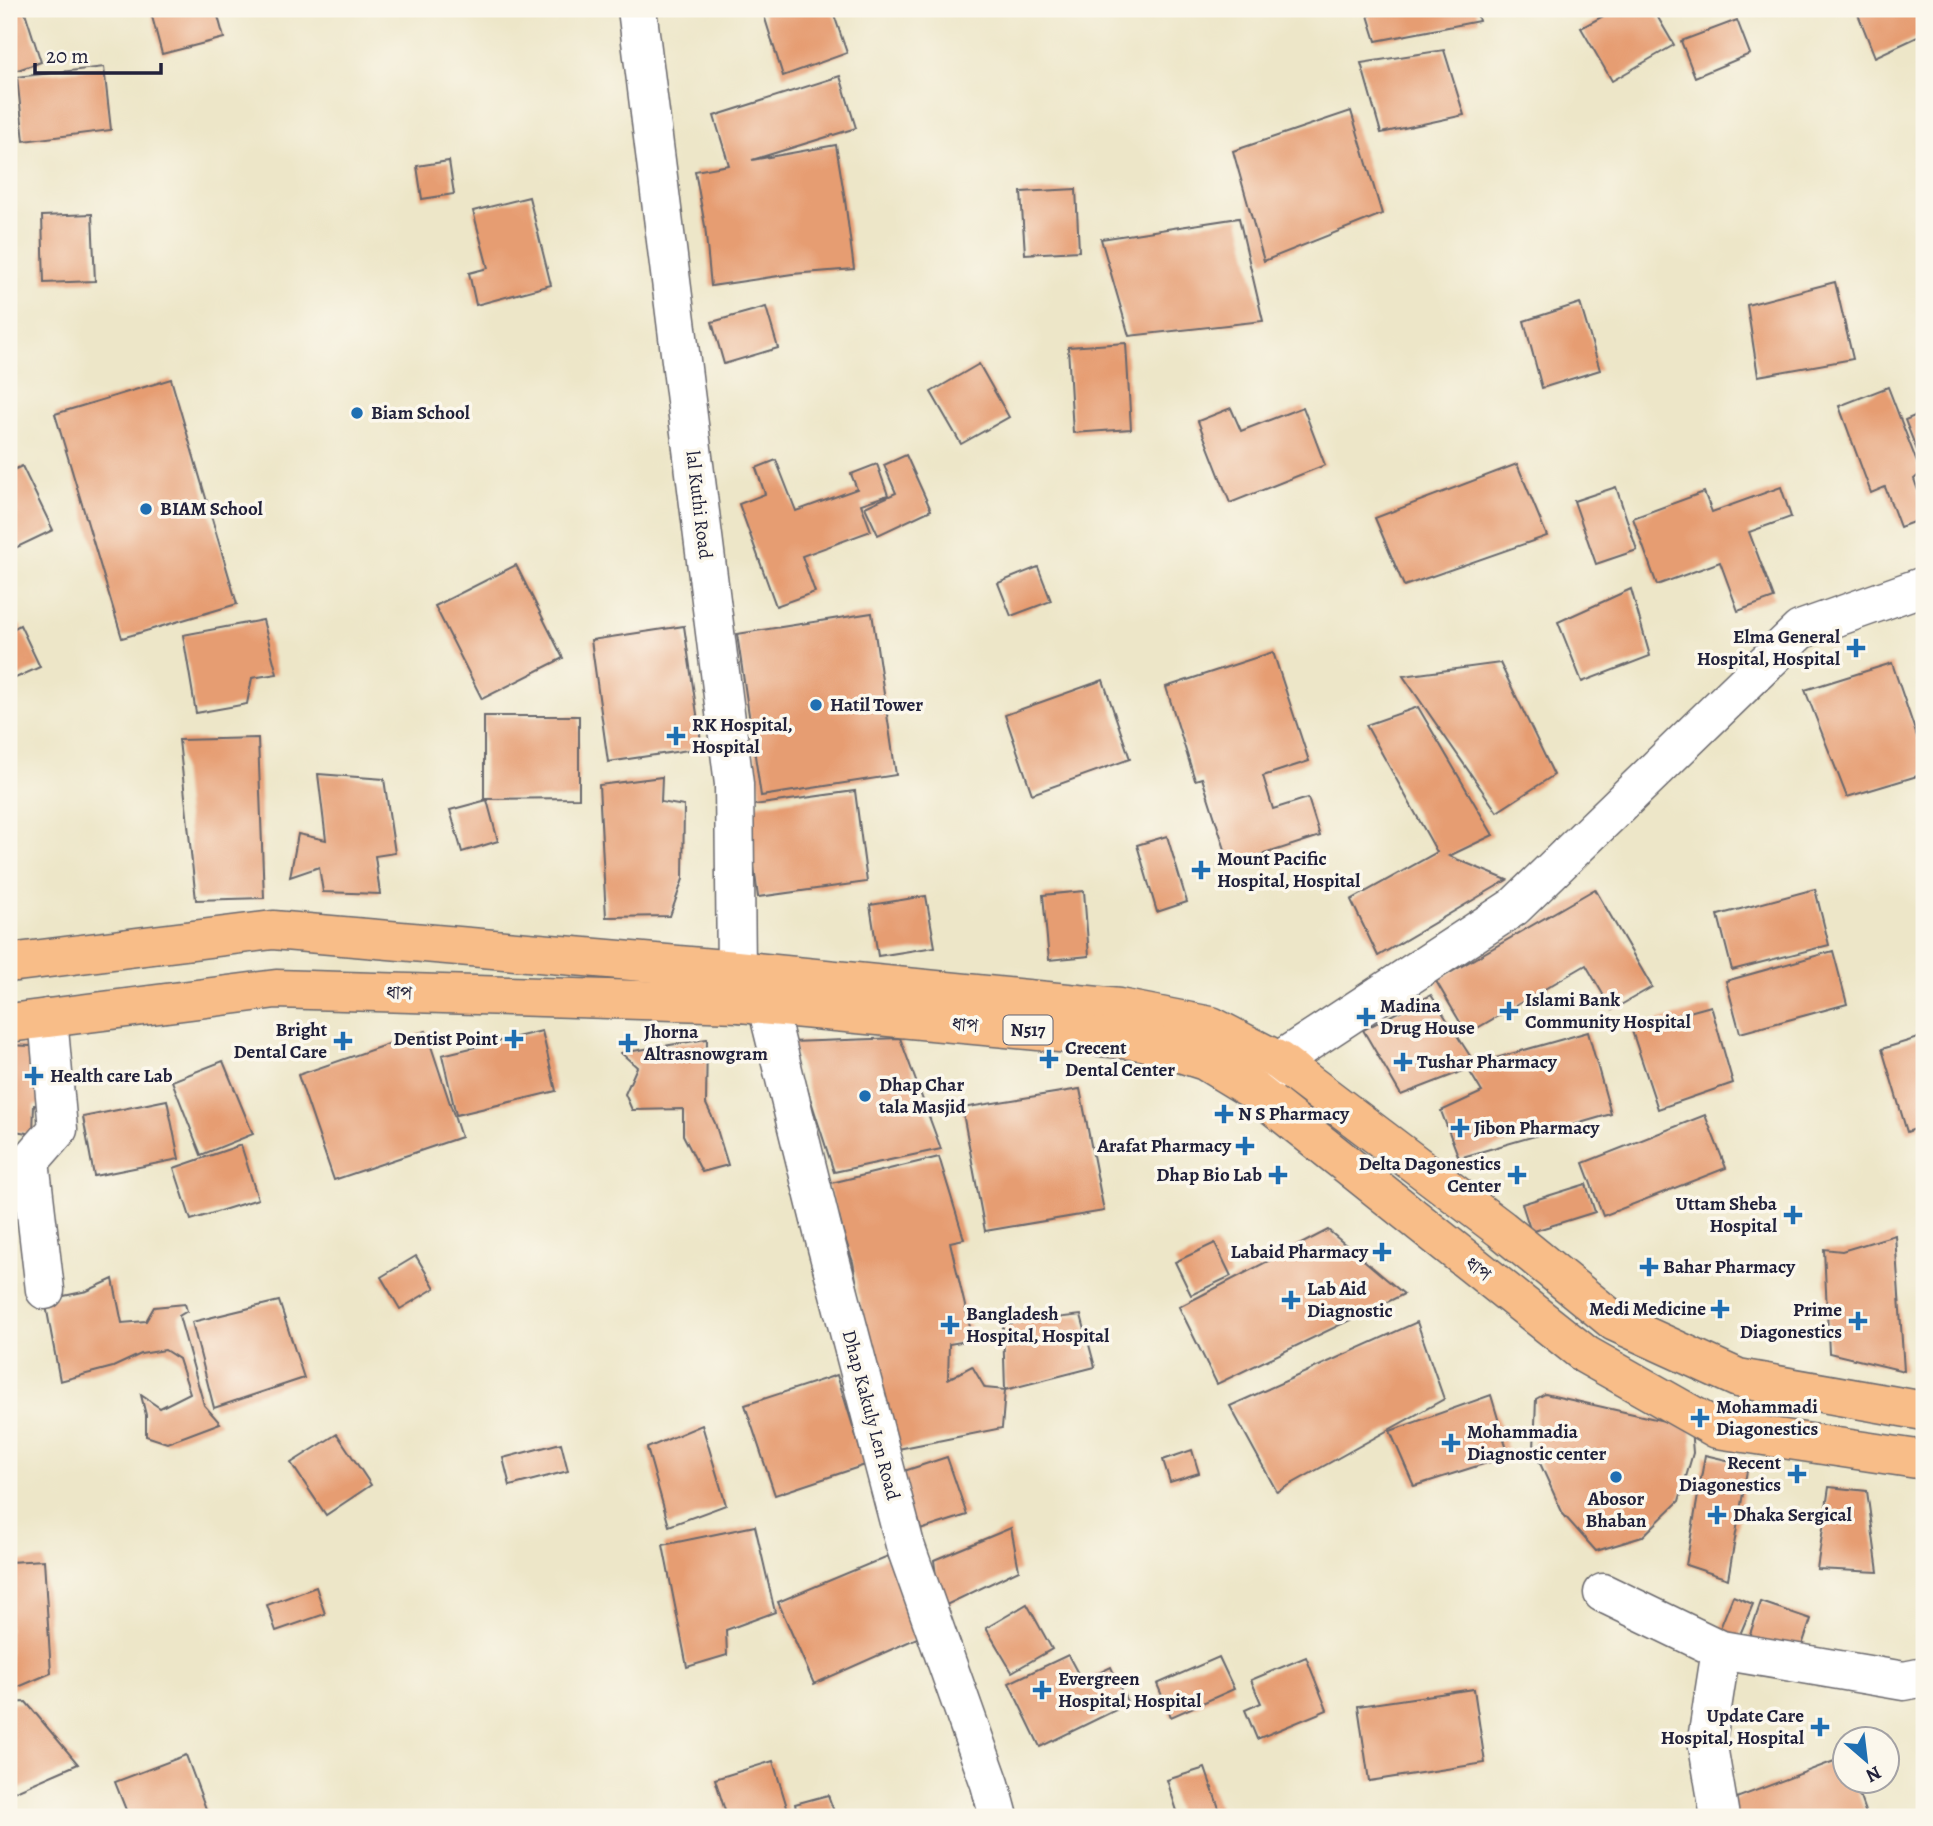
<svg xmlns="http://www.w3.org/2000/svg" width="1933" height="1826" font-family="Alegreya,'Noto Serif Bengali',serif">
	<style>
		.building { fill: #e69d72 }
		.lines { fill: none; stroke-linecap: round; stroke-linejoin: round }
		.minor-casing { stroke: #69676c; stroke-width: 41 }
		.highway-casing { stroke: #69676c; stroke-width: 41 }
		.minor { stroke: #fff; stroke-width: 38 }
		.highway { stroke: #f8bd88; stroke-width: 38 }
		.poi-dot { fill: #1f6fb2; stroke: #fbf7ec; stroke-width: 2.5 }
		.labels { text-anchor: middle; dominant-baseline: central; stroke-width: 7; stroke-linejoin: round; paint-order: stroke }
		.shield { fill: #fbf7ec; stroke: #636270; stroke-width: 2 }
		.shield-label { font-size: 18px; font-weight: bold; fill: #22223b }
		.poi-label { font-size: 19px; font-weight: bold; fill: #22223b; stroke: #fbf7ec; text-anchor: start }
		.street-label { font-size: 19px; fill: #22223b; stroke: #fbf7ec }
	</style>
	<rect width="100%" height="100%" fill="#fbf7ec"/>
	<filter id="ink" filterUnits="userSpaceOnUse"><feTurbulence type="fractalNoise" baseFrequency=".0143" numOctaves="2"/><feDisplacementMap in="SourceGraphic" scale="14" xChannelSelector="R" yChannelSelector="G"/><feConvolveMatrix kernelMatrix="1 2 1 2 8 2 1 2 1" color-interpolation-filters="sRGB"/></filter>
	<filter id="wash" filterUnits="userSpaceOnUse"><feTurbulence type="fractalNoise" baseFrequency=".00686" numOctaves="4" result="noise"/><feDisplacementMap in="SourceGraphic" scale="28" xChannelSelector="R" yChannelSelector="G"/><feGaussianBlur stdDeviation="1.57" result="paint"/><feColorMatrix in="noise" values="0 0 0 0 0 0 0 0 0 0 0 0 0 0 0 0 0 1.4 0 .05"/><feComposite in="paint" operator="in"/></filter>
	<g filter="url(#wash)">
		<rect width="100%" height="100%" fill="#ede6c8"/>
		<g id="blocks">
			<!-- building -->
			<g class="building">
				<polygon points="9,9 24,9 41,62 9,73"/>
				<polygon points="150,9 216,9 224,38 162,54"/>
				<polygon points="762,9 832,9 847,53 783,76"/>
				<polygon points="1366,9 1476,9 1479,21 1376,41"/>
				<polygon points="1616,9 1653,9 1674,45 1612,81 1581,28"/>
				<polygon points="1856,9 1924,9 1924,34 1875,57"/>
				<polygon points="1737,20 1750,54 1695,77 1681,41"/>
				<polygon points="1444,50 1464,115 1381,133 1361,63"/>
				<polygon points="104,67 111,130 24,141 17,77"/>
				<polygon points="840,76 856,128 752,160 836,145 845,200 854,269 792,274 711,286 705,226 695,171 729,165 714,116"/>
				<polygon points="1351,111 1382,214 1264,261 1233,151"/>
				<polygon points="449,161 454,194 422,199 417,166"/>
				<polygon points="1076,189 1079,251 1025,254 1021,192"/>
				<polygon points="529,197 551,285 476,305 469,273 488,268 473,211"/>
				<polygon points="92,214 95,281 44,283 42,216"/>
				<polygon points="1239,218 1263,321 1129,336 1101,239"/>
				<polygon points="1835,282 1853,359 1758,376 1747,305"/>
				<polygon points="1580,303 1600,370 1542,388 1524,321"/>
				<polygon points="766,307 778,348 724,364 712,322"/>
				<polygon points="1126,343 1131,429 1073,433 1068,347"/>
				<polygon points="979,364 1009,417 961,444 931,392"/>
				<polygon points="171,379 237,604 122,638 55,414"/>
				<polygon points="1888,387 1921,473 1914,479 1924,507 1924,518 1900,527 1885,487 1871,493 1839,406"/>
				<polygon points="1303,407 1325,465 1230,503 1198,421 1231,408 1241,431"/>
				<polygon points="1924,412 1924,468 1905,420"/>
				<polygon points="906,455 931,510 878,535 865,507 896,493 884,465"/>
				<polygon points="776,460 796,511 857,489 851,474 877,464 888,495 861,504 871,531 802,556 815,592 776,606 739,504 765,494 756,468"/>
				<polygon points="1517,464 1547,536 1404,586 1375,518"/>
				<polygon points="22,466 53,530 9,551 9,472"/>
				<polygon points="1616,487 1637,550 1596,564 1574,501"/>
				<polygon points="1781,487 1791,517 1749,532 1774,598 1738,611 1720,562 1657,585 1633,518 1704,492 1712,512"/>
				<polygon points="516,565 563,658 482,699 435,606"/>
				<polygon points="1038,567 1051,601 1011,616 998,583"/>
				<polygon points="1631,589 1650,656 1582,682 1558,622"/>
				<polygon points="872,613 896,775 761,796 737,634"/>
				<polygon points="263,620 277,674 252,678 247,704 196,713 183,635"/>
				<polygon points="20,625 40,667 9,681 9,631"/>
				<polygon points="684,626 702,748 608,762 591,640"/>
				<polygon points="1273,652 1309,761 1263,776 1273,809 1308,798 1320,836 1230,865 1202,778 1195,780 1166,687"/>
				<polygon points="1500,663 1554,775 1497,812 1403,676"/>
				<polygon points="1892,663 1924,757 1924,774 1847,797 1805,690"/>
				<polygon points="1103,680 1130,759 1032,794 1005,715"/>
				<polygon points="1418,707 1493,835 1449,856 1507,880 1378,956 1351,900 1437,852 1366,725"/>
				<polygon points="484,716 579,716 579,798 484,799"/>
				<polygon points="258,738 264,898 196,900 179,740"/>
				<polygon points="318,774 384,779 395,853 375,856 380,894 323,892 319,867 290,877 298,834 326,840"/>
				<polygon points="662,777 661,802 684,806 683,879 670,916 606,917 599,785"/>
				<polygon points="855,791 867,882 758,897 746,806"/>
				<polygon points="487,800 498,841 462,852 450,810"/>
				<polygon points="1167,836 1187,902 1157,912 1137,845"/>
				<polygon points="1595,889 1652,987 1612,1010 1586,965 1467,1034 1436,981"/>
				<polygon points="1815,889 1829,945 1732,970 1718,915"/>
				<polygon points="1084,891 1089,956 1049,960 1043,895"/>
				<polygon points="926,896 935,947 878,956 870,905"/>
				<polygon points="1833,951 1847,1004 1740,1033 1726,981"/>
				<polygon points="1431,995 1474,1062 1496,1058 1588,1032 1611,1114 1459,1158 1441,1111 1482,1092 1468,1069 1401,1095 1363,1030"/>
				<polygon points="1711,1006 1733,1083 1658,1109 1631,1028"/>
				<polygon points="426,1031 461,1137 334,1180 298,1075"/>
				<polygon points="542,1031 556,1091 456,1115 442,1055"/>
				<polygon points="1924,1036 1924,1126 1907,1132 1882,1049"/>
				<polygon points="900,1038 941,1149 834,1172 792,1042"/>
				<polygon points="707,1039 706,1104 715,1123 728,1165 702,1172 683,1135 683,1109 632,1110 625,1094 637,1067 621,1053"/>
				<polygon points="9,1045 52,1047 65,1107 34,1105 33,1134 9,1130"/>
				<polygon points="223,1061 253,1134 201,1155 172,1081"/>
				<polygon points="1080,1089 1104,1211 985,1231 962,1108"/>
				<polygon points="167,1100 179,1159 94,1176 83,1117"/>
				<polygon points="1705,1115 1726,1168 1603,1216 1583,1163"/>
				<polygon points="241,1145 258,1199 191,1220 174,1168"/>
				<polygon points="939,1157 964,1239 950,1242 973,1340 949,1344 948,1379 972,1366 985,1388 1005,1390 1003,1324 1081,1315 1095,1367 1005,1390 1002,1428 893,1450 869,1357 853,1262 827,1184"/>
				<polygon points="1586,1184 1595,1212 1531,1232 1522,1204"/>
				<polygon points="1328,1230 1404,1294 1217,1384 1179,1307"/>
				<polygon points="1895,1235 1904,1371 1829,1353 1824,1249 1842,1251"/>
				<polygon points="1215,1243 1231,1276 1191,1295 1175,1262"/>
				<polygon points="416,1256 435,1288 400,1309 381,1277"/>
				<polygon points="113,1279 122,1323 146,1321 154,1307 185,1304 187,1311 179,1316 204,1405 220,1423 167,1443 146,1436 146,1415 141,1395 160,1408 190,1393 179,1359 165,1350 141,1354 113,1367 60,1381 45,1300 87,1291"/>
				<polygon points="279,1301 304,1378 214,1408 192,1322"/>
				<polygon points="1417,1322 1444,1399 1277,1492 1230,1406"/>
				<polygon points="837,1375 865,1465 775,1495 745,1405"/>
				<polygon points="1545,1394 1691,1427 1693,1453 1679,1501 1642,1537 1596,1551 1563,1514 1534,1450 1536,1399"/>
				<polygon points="1491,1395 1509,1456 1414,1486 1390,1431"/>
				<polygon points="702,1425 726,1505 669,1526 647,1448"/>
				<polygon points="337,1434 371,1485 326,1515 291,1463"/>
				<polygon points="561,1443 568,1471 510,1486 503,1458"/>
				<polygon points="1192,1450 1199,1473 1170,1482 1163,1460"/>
				<polygon points="1705,1455 1748,1465 1728,1579 1686,1565"/>
				<polygon points="947,1457 967,1515 914,1532 895,1474"/>
				<polygon points="1829,1487 1867,1491 1878,1572 1817,1569"/>
				<polygon points="755,1526 775,1612 726,1630 727,1655 687,1667 663,1545"/>
				<polygon points="1011,1528 1019,1570 940,1608 934,1560"/>
				<polygon points="888,1556 924,1635 814,1684 778,1602"/>
				<polygon points="44,1560 51,1673 9,1691 9,1562"/>
				<polygon points="316,1587 325,1614 276,1631 267,1605"/>
				<polygon points="1733,1596 1753,1604 1736,1644 1717,1636"/>
				<polygon points="1761,1602 1811,1619 1799,1654 1749,1637"/>
				<polygon points="1027,1604 1052,1649 1012,1672 986,1628"/>
				<polygon points="1068,1655 1082,1681 1111,1667 1128,1704 1040,1747 1009,1683"/>
				<polygon points="1219,1657 1234,1689 1171,1717 1157,1684"/>
				<polygon points="1306,1657 1327,1710 1257,1739 1245,1710 1261,1703 1251,1680"/>
				<polygon points="1474,1689 1485,1763 1369,1781 1358,1706"/>
				<polygon points="26,1702 78,1764 9,1794 9,1703"/>
				<polygon points="186,1755 209,1817 122,1817 128,1815 115,1782"/>
				<polygon points="1845,1757 1845,1781 1854,1781 1867,1817 1729,1817 1723,1803"/>
				<polygon points="773,1761 790,1817 727,1817 715,1779"/>
				<polygon points="1205,1768 1222,1817 1179,1817 1167,1780"/>
				<polygon points="828,1795 836,1817 798,1817 795,1804"/>
			</g>
		</g>
	</g>
	<g filter="url(#ink)">
		<use href="#blocks" fill-opacity="0" stroke="#69676c" stroke-width="2"/>
		<g class="lines">
			<!-- minor casing -->
			<g class="minor-casing">
				<g id="minor">
					<polyline points="637,9 734,784 736,970 740,1003"/>
					<polyline points="767,1006 824,1236 905,1545 990,1784 999,1817"/>
					<polyline points="1261,1085 1279,1061 1514,907 1800,630 1924,586"/>
					<polyline points="45,1290 30,1161 58,1129 48,1018"/>
					<polyline points="1603,1593 1721,1650 1904,1681 1924,1677"/>
					<polyline points="1720,1817 1707,1740 1721,1650"/>
				</g>
			</g>
			<!-- highway casing -->
			<g class="highway-casing">
				<g id="highway">
					<polyline points="9,963 273,930 736,970 1119,1008 1211,1026 1279,1061 1501,1229 1615,1322 1738,1378 1924,1411"/>
					<polyline points="9,1023 276,989 740,1003 1143,1041 1205,1061 1256,1092 1586,1355 1717,1429 1924,1460"/>
				</g>
			</g>
			<!-- minor -->
			<use href="#minor" class="minor"/>
			<!-- highway -->
			<use href="#highway" class="highway"/>
		</g>
	</g>
	<!-- markers -->
	<g class="poi-dot">
		<circle cx="357" cy="413" r="7"/>
		<circle cx="146" cy="509" r="7"/>
		<path d="M1852.5 637.5h7v7h7v7h-7v7h-7v-7h-7v-7h7z"/>
		<circle cx="816" cy="705" r="7"/>
		<path d="M672.5 725.5h7v7h7v7h-7v7h-7v-7h-7v-7h7z"/>
		<path d="M1197.5 859.5h7v7h7v7h-7v7h-7v-7h-7v-7h7z"/>
		<path d="M1505.5 1000.5h7v7h7v7h-7v7h-7v-7h-7v-7h7z"/>
		<path d="M1362.5 1006.5h7v7h7v7h-7v7h-7v-7h-7v-7h7z"/>
		<path d="M510.5 1028.5h7v7h7v7h-7v7h-7v-7h-7v-7h7z"/>
		<path d="M339.5 1030.5h7v7h7v7h-7v7h-7v-7h-7v-7h7z"/>
		<path d="M624.5 1032.5h7v7h7v7h-7v7h-7v-7h-7v-7h7z"/>
		<path d="M1045.5 1048.5h7v7h7v7h-7v7h-7v-7h-7v-7h7z"/>
		<path d="M1399.5 1051.5h7v7h7v7h-7v7h-7v-7h-7v-7h7z"/>
		<path d="M30.5 1065.5h7v7h7v7h-7v7h-7v-7h-7v-7h7z"/>
		<circle cx="865" cy="1096" r="7"/>
		<path d="M1220.5 1103.5h7v7h7v7h-7v7h-7v-7h-7v-7h7z"/>
		<path d="M1456.5 1117.5h7v7h7v7h-7v7h-7v-7h-7v-7h7z"/>
		<path d="M1241.5 1135.5h7v7h7v7h-7v7h-7v-7h-7v-7h7z"/>
		<path d="M1274.5 1164.5h7v7h7v7h-7v7h-7v-7h-7v-7h7z"/>
		<path d="M1513.5 1164.5h7v7h7v7h-7v7h-7v-7h-7v-7h7z"/>
		<path d="M1789.5 1204.5h7v7h7v7h-7v7h-7v-7h-7v-7h7z"/>
		<path d="M1378.5 1241.5h7v7h7v7h-7v7h-7v-7h-7v-7h7z"/>
		<path d="M1645.5 1256.5h7v7h7v7h-7v7h-7v-7h-7v-7h7z"/>
		<path d="M1287.5 1289.5h7v7h7v7h-7v7h-7v-7h-7v-7h7z"/>
		<path d="M1716.5 1298.5h7v7h7v7h-7v7h-7v-7h-7v-7h7z"/>
		<path d="M1854.5 1310.5h7v7h7v7h-7v7h-7v-7h-7v-7h7z"/>
		<path d="M946.5 1314.5h7v7h7v7h-7v7h-7v-7h-7v-7h7z"/>
		<path d="M1696.5 1407.5h7v7h7v7h-7v7h-7v-7h-7v-7h7z"/>
		<path d="M1447.5 1432.5h7v7h7v7h-7v7h-7v-7h-7v-7h7z"/>
		<path d="M1793.5 1463.5h7v7h7v7h-7v7h-7v-7h-7v-7h7z"/>
		<circle cx="1616" cy="1477" r="7"/>
		<path d="M1713.5 1504.5h7v7h7v7h-7v7h-7v-7h-7v-7h7z"/>
		<path d="M1038.5 1679.5h7v7h7v7h-7v7h-7v-7h-7v-7h7z"/>
		<path d="M1816.5 1716.5h7v7h7v7h-7v7h-7v-7h-7v-7h7z"/>
	</g>
	<g class="labels">
		<!-- shield labels -->
		<rect class="shield" x="1003.5" y="1015.5" width="49" height="29" rx="5"/>
		<g class="shield-label">
			<text x="1028" y="1030">N517</text>
		</g>
		<!-- poi labels -->
		<g class="poi-label">
			<text x="371" y="413">Biam School</text>
			<text x="160" y="509">BIAM School</text>
			<text x="1840" y="637" text-anchor="end">Elma General<tspan x="1840" dy="22">Hospital, Hospital</tspan></text>
			<text x="830" y="705">Hatil Tower</text>
			<text x="692" y="725">RK Hospital,<tspan x="692" dy="22">Hospital</tspan></text>
			<text x="1217" y="859">Mount Pacific<tspan x="1217" dy="22">Hospital, Hospital</tspan></text>
			<text x="1525" y="1000">Islami Bank<tspan x="1525" dy="22">Community Hospital</tspan></text>
			<text x="1380" y="1006">Madina<tspan x="1380" dy="22">Drug House</tspan></text>
			<text x="327" y="1030" text-anchor="end">Bright<tspan x="327" dy="22">Dental Care</tspan></text>
			<text x="644" y="1032">Jhorna<tspan x="644" dy="22">Altrasnowgram</tspan></text>
			<text x="498" y="1039" text-anchor="end">Dentist Point</text>
			<text x="1065" y="1048">Crecent<tspan x="1065" dy="22">Dental Center</tspan></text>
			<text x="1417" y="1062">Tushar Pharmacy</text>
			<text x="50" y="1076">Health care Lab</text>
			<text x="879" y="1085">Dhap Char<tspan x="879" dy="22">tala Masjid</tspan></text>
			<text x="1238" y="1114">N S Pharmacy</text>
			<text x="1474" y="1128">Jibon Pharmacy</text>
			<text x="1231" y="1146" text-anchor="end">Arafat Pharmacy</text>
			<text x="1501" y="1164" text-anchor="end">Delta Dagonestics<tspan x="1501" dy="22">Center</tspan></text>
			<text x="1262" y="1175" text-anchor="end">Dhap Bio Lab</text>
			<text x="1777" y="1204" text-anchor="end">Uttam Sheba<tspan x="1777" dy="22">Hospital</tspan></text>
			<text x="1368" y="1252" text-anchor="end">Labaid Pharmacy</text>
			<text x="1663" y="1267">Bahar Pharmacy</text>
			<text x="1307" y="1289">Lab Aid<tspan x="1307" dy="22">Diagnostic</tspan></text>
			<text x="1706" y="1309" text-anchor="end">Medi Medicine</text>
			<text x="1842" y="1310" text-anchor="end">Prime<tspan x="1842" dy="22">Diagonestics</tspan></text>
			<text x="966" y="1314">Bangladesh<tspan x="966" dy="22">Hospital, Hospital</tspan></text>
			<text x="1716" y="1407">Mohammadi<tspan x="1716" dy="22">Diagonestics</tspan></text>
			<text x="1467" y="1432">Mohammadia<tspan x="1467" dy="22">Diagnostic center</tspan></text>
			<text x="1781" y="1463" text-anchor="end">Recent<tspan x="1781" dy="22">Diagonestics</tspan></text>
			<text x="1616" y="1499" text-anchor="middle">Abosor<tspan x="1616" dy="22">Bhaban</tspan></text>
			<text x="1733" y="1515">Dhaka Sergical</text>
			<text x="1058" y="1679">Evergreen<tspan x="1058" dy="22">Hospital, Hospital</tspan></text>
			<text x="1804" y="1716" text-anchor="end">Update Care<tspan x="1804" dy="22">Hospital, Hospital</tspan></text>
		</g>
		<!-- street labels -->
		<g class="street-label">
			<text transform="translate(699 505) rotate(83)">lal Kuthi Road</text>
			<text transform="translate(399 993) rotate(2)">ধাপ</text>
			<text transform="translate(965 1025) rotate(5)">ধাপ</text>
			<text transform="translate(1478 1269) rotate(38)">ধাপ</text>
			<text transform="translate(871 1415) rotate(75)">Dhap Kakuly Len Road</text>
		</g>
	</g>
	<!-- margin -->
	<rect width="1933" height="1826" fill="none" stroke="#fbf7ec" stroke-width="35"/>
	<!-- north arrow -->
	<g transform="translate(1866 1760) rotate(152)"><circle r="33" fill="#fbf7ec" stroke="#a4a2a5" stroke-width="2"/>
	<path d="M0-5L12 26L0 18L-12 26Z" fill="#1f6fb2"/>
	<text y="-10" font-size="19" font-weight="bold" text-anchor="middle" fill="#22223b">N</text>
	</g>
	<!-- scale -->
	<path d="M35 63v10h126v-10" fill="none" stroke="#22223b" stroke-width="3.5"/>
	<text x="46" y="63" font-size="21" fill="#22223b" stroke="#fbf7ec" stroke-width="5" paint-order="stroke">20 m</text>
</svg>
